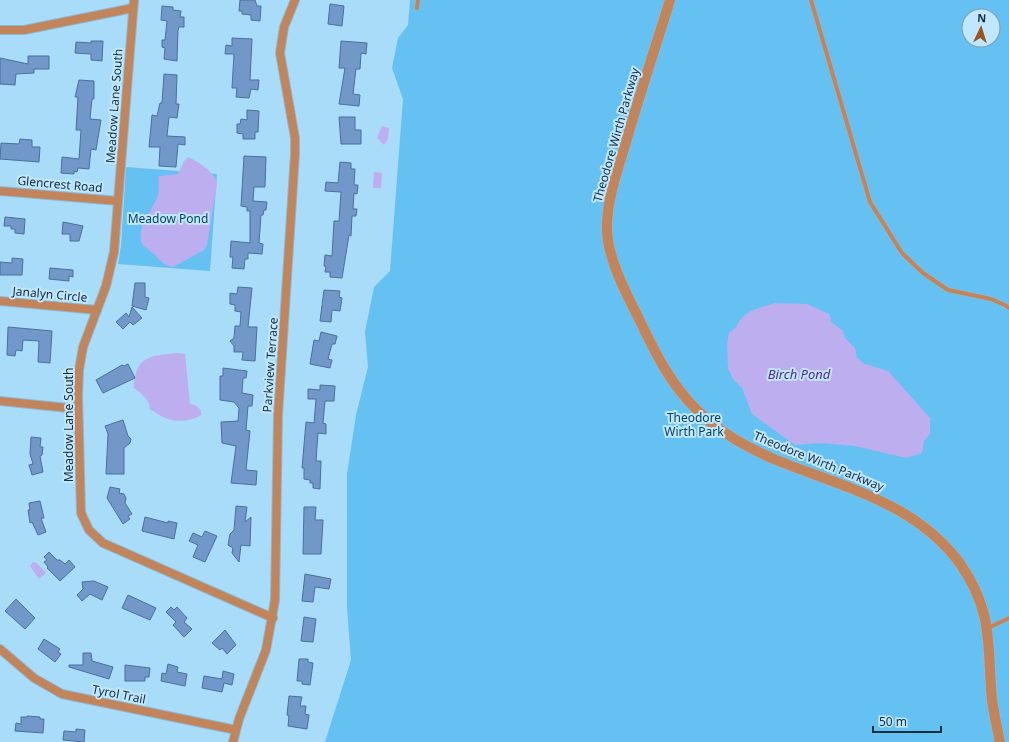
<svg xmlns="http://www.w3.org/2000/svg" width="1009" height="742" font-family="'Noto Sans',sans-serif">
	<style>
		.green { fill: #65c1f1; fill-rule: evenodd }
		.water { fill: #bdafef }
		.building { fill: #7198c8; stroke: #4a6f9c }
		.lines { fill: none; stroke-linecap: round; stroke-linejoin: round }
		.service-casing { stroke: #8bb9d3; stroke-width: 5.5 }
		.minor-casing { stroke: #8bb9d3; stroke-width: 10 }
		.tertiary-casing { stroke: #8bb9d3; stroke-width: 12 }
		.service { stroke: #c2845a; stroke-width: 4 }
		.minor { stroke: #c2845a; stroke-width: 8 }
		.tertiary { stroke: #c2845a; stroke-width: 10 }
		.labels { text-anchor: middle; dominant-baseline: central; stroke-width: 4; stroke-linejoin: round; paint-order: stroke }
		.street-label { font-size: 12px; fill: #122d3b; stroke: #c1e7fe }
		.park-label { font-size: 12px; fill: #05435d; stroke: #c1e7fe }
		.water-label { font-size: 13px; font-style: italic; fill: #52239e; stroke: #c1e7fe }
	</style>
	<rect width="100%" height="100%" fill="#a9dcf9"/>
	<!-- green -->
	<g class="green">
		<path d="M410,0H1009V742H325L351,660L347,608V474L356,415L368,367L365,332L374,287L390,271L403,99L392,68L398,38L408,25ZM969,16H993V40H969Z"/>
		<polygon points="126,167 217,174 210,271 118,264 121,246"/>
	</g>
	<!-- water -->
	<g class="water">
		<polygon points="382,126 389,128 388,139 384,145 377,138"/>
		<path d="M188,157C199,162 216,173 217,184L207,245L204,250L173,267C159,265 156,252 144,247C133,229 151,213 157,198C160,191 158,183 159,176L178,174L184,161Z"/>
		<polygon points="374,172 382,173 381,188 373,188"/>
		<path d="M775,303L807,304L829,314L832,323L842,330L845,338L855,348L857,358L865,364L888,371L930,418V434L924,441L922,453L906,458L855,446L821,443L795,445L752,414L742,388L733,379L728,368L727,345L729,332C739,327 735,326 741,319C749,309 764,307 775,303Z"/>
		<path d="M178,353L185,354L190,404L195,405L201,410V415C191,422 172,423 161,416C157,414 155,411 150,410C151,401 141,393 134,388C133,383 135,378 136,373C141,354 162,355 178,353Z"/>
		<polygon points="33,562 37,563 46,573 39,579 30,566"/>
	</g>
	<!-- building -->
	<g class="building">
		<polygon points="240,0 255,0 257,6 261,6 260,21 251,20 251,15 242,14 242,11 239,11"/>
		<polygon points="330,4 344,6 342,26 328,24"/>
		<polygon points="162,6 173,7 173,10 181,11 180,17 184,17 184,27 179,27 178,30 177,61 164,59 165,48 162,47 162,40 165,40 167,21 161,20"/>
		<polygon points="232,38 252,39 250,80 259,80 258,90 251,89 249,98 236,97 237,88 232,88 234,54 225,54 226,45 232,46"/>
		<polygon points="91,41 103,41 102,61 91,60 91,54 75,53 76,42 91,43"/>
		<polygon points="341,41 367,43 366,54 361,53 360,69 356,69 353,94 360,95 359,106 339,104 345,68 339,68"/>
		<polygon points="28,56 49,56 49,69 34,69 34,73 16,74 15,85 0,84 0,58 28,64"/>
		<polygon points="164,74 177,75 176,104 179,104 177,118 169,117 167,136 185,137 185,145 178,144 176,167 159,166 160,147 149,147 152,115 157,116 160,103 162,103"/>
		<polygon points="79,80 94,81 94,99 92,99 90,119 101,120 96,150 91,149 89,169 78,168 77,172 74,171 74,174 61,173 62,157 79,159 81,130 76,130 78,97 75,97"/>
		<polygon points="247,110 259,111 258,132 255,132 255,139 243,139 243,134 237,133 237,124 240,124 241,119 247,120"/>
		<polygon points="339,117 355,117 355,130 361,130 361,144 341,144"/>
		<polygon points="20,139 32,140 32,147 40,147 39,162 0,159 1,143 19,144"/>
		<polygon points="244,156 266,157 265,187 254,187 253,201 267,202 266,210 264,210 263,215 261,215 259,243 263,244 262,254 248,253 248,259 245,259 244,269 232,268 233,257 230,257 231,241 250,243 250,211 247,211 247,207 241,206"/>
		<polygon points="340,162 351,163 351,169 355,169 354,185 358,185 357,194 354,193 353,209 357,209 356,216 352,216 351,236 349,235 342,278 330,277 330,272 325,272 326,267 324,266 325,255 332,256 334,221 339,221 341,192 325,191 326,182 338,183"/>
		<polygon points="5,217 25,219 24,234 15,233 15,229 11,229 11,226 4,226"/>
		<polygon points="63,222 83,226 79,241 70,241 70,234 62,234"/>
		<polygon points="12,258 23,259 22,275 0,275 0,262 12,263"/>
		<polygon points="50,268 73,270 73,277 69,276 69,281 49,279"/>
		<polygon points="135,283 145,283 145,297 149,298 146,310 132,306"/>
		<polygon points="238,287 252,288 248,327 257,327 255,361 242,360 243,352 234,352 234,346 230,341 234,338 235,326 240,326 241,312 235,311 235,305 230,304 230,293 237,294"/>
		<polygon points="324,290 340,291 339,297 342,298 340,311 332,310 331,322 320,321"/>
		<polygon points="132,307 142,318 133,325 130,322 123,329 116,322 126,313 129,317"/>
		<polygon points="8,327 52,331 50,363 38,362 39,341 23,340 22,351 16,350 15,356 7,355"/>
		<polygon points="321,332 337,336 335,344 332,344 328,359 332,360 330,368 310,364 314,340 319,341"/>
		<polygon points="128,364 135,378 103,393 96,380 122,365 124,366"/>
		<polygon points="223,368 247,371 246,378 243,378 242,393 253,395 252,406 248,406 246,430 250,431 246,470 257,471 256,485 231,483 236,446 222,443 221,422 238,421 239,408 234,402 220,400 220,376 223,376"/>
		<polygon points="320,385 335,386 334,401 325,401 323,423 326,424 326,434 318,433 316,461 321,461 320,489 313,488 313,483 310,483 310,480 304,479 304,468 302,468 306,422 314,423 316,399 308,399 308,389 320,390"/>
		<polygon points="123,420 128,436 131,439 130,443 124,448 124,474 106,474 108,434 105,426"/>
		<polygon points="31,437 41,438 40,447 43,447 42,455 40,456 43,472 32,475 29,465 33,464 30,454"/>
		<polygon points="110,487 120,489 119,493 124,494 126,498 125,503 132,514 128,516 130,519 123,524 107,498"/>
		<polygon points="40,501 44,518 41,518 46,532 38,535 32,522 30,523 28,510 30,510 29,503"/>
		<polygon points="236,506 247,507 245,522 251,517 250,546 241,545 239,562 232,553 233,548 228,545 230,534 234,530"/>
		<polygon points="304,507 316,507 315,520 323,520 321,554 303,554"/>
		<polygon points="145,517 168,523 168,521 177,523 174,539 142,531"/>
		<polygon points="205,531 217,536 205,562 193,557 198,545 189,541 193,533 202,537"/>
		<polygon points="49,552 57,560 60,560 65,564 69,560 75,567 60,581 47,568 48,567 44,562 47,560 44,557"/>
		<polygon points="305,574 331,579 329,589 315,587 313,602 302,601"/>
		<polygon points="94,581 108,587 102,600 90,594 82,601 77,595 83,589 82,582"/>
		<polygon points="128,595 156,608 150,620 122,608"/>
		<polygon points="16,599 35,618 25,629 5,611"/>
		<polygon points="171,607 174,610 177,607 187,618 184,622 192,629 184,637 173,625 176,622 166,612"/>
		<polygon points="304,617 316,619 313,642 301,641"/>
		<polygon points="225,630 236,645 227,654 222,648 220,650 212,643"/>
		<polygon points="44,639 60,649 58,652 61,654 55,662 38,649"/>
		<polygon points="83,653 91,653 92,661 113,667 109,679 69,667 69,665 83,665"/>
		<polygon points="299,659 308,659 308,662 313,663 310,685 302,684 302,681 297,681"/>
		<polygon points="168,664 178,667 177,672 187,674 185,686 161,681 162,673 166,674"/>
		<polygon points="125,665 150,668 149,677 145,677 145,681 125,681"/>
		<polygon points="223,671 234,674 232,685 224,683 222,692 202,688 204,676 222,679"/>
		<polygon points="289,696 302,697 300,706 306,706 305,714 309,715 307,729 288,726 289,716 287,715"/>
		<polygon points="27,716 40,717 40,719 44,719 43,733 15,731 16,723 21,724 21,717 27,717"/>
		<polygon points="76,729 85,730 84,742 63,740 64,731 76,732"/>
	</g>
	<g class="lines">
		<!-- service casing -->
		<g class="service-casing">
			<g id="service">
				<polyline points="811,0 870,202 902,253 923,273 948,290 991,299 1005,305 1009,308"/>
				<polyline points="417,8 418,0"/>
				<polyline points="988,628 1009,618"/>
			</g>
		</g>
		<!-- minor casing -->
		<g class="minor-casing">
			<g id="minor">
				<polyline points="134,0 114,252 106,286 83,347 79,370 78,395 81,513 89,530 103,543 273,618"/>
				<polyline points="0,30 24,30 133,8"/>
				<polyline points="0,191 118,201"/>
				<polyline points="0,301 97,310"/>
				<polyline points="0,401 78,409"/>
				<polyline points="0,649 34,678 62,694 236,730"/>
				<polyline points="233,742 239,719 266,650 275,600 278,415 295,154 295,138 280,53 284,27 295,0"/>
			</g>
		</g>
		<!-- tertiary casing -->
		<g class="tertiary-casing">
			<path id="tertiary" d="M670,0C655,49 638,99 624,149C618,169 610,191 608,212C606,226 607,241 611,254C617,277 629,299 639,319C655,352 670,384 697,410C719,432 748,448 776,460C843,487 917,503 961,565C994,613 987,647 992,700C994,714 997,728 1000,742"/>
		</g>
		<!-- service -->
		<use href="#service" class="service"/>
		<!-- minor -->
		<use href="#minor" class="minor"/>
		<!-- tertiary -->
		<use href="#tertiary" class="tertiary"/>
	</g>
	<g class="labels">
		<!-- street labels -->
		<g class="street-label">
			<text transform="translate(114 106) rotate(-86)">Meadow Lane South</text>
			<text transform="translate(616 135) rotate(-74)">Theodore Wirth Parkway</text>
			<text transform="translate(60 184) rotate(5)">Glencrest Road</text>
			<text transform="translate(50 294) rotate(5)">Janalyn Circle</text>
			<text transform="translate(270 365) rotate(-86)">Parkview Terrace</text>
			<text transform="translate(68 425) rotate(-90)">Meadow Lane South</text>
			<text transform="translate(819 461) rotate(22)">Theodore Wirth Parkway</text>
			<text transform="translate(119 694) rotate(11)">Tyrol Trail</text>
		</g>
		<!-- park labels -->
		<g class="park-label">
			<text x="168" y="218">Meadow Pond</text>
			<text x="694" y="417">Theodore<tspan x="694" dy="14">Wirth Park</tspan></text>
		</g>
		<!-- water labels -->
		<g class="water-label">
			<text x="799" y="374">Birch Pond</text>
		</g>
	</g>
	<!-- north arrow -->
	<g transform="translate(981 28) rotate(4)"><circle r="19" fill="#c1e7fe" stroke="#7b9db0"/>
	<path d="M0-3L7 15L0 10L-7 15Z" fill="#975523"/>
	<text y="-6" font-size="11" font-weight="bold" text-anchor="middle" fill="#122d3b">N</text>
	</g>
	<!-- scale -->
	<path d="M873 726v6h68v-6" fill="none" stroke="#122d3b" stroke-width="2"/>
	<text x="879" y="726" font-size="12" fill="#122d3b" stroke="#c1e7fe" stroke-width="3" paint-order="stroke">50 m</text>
</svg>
